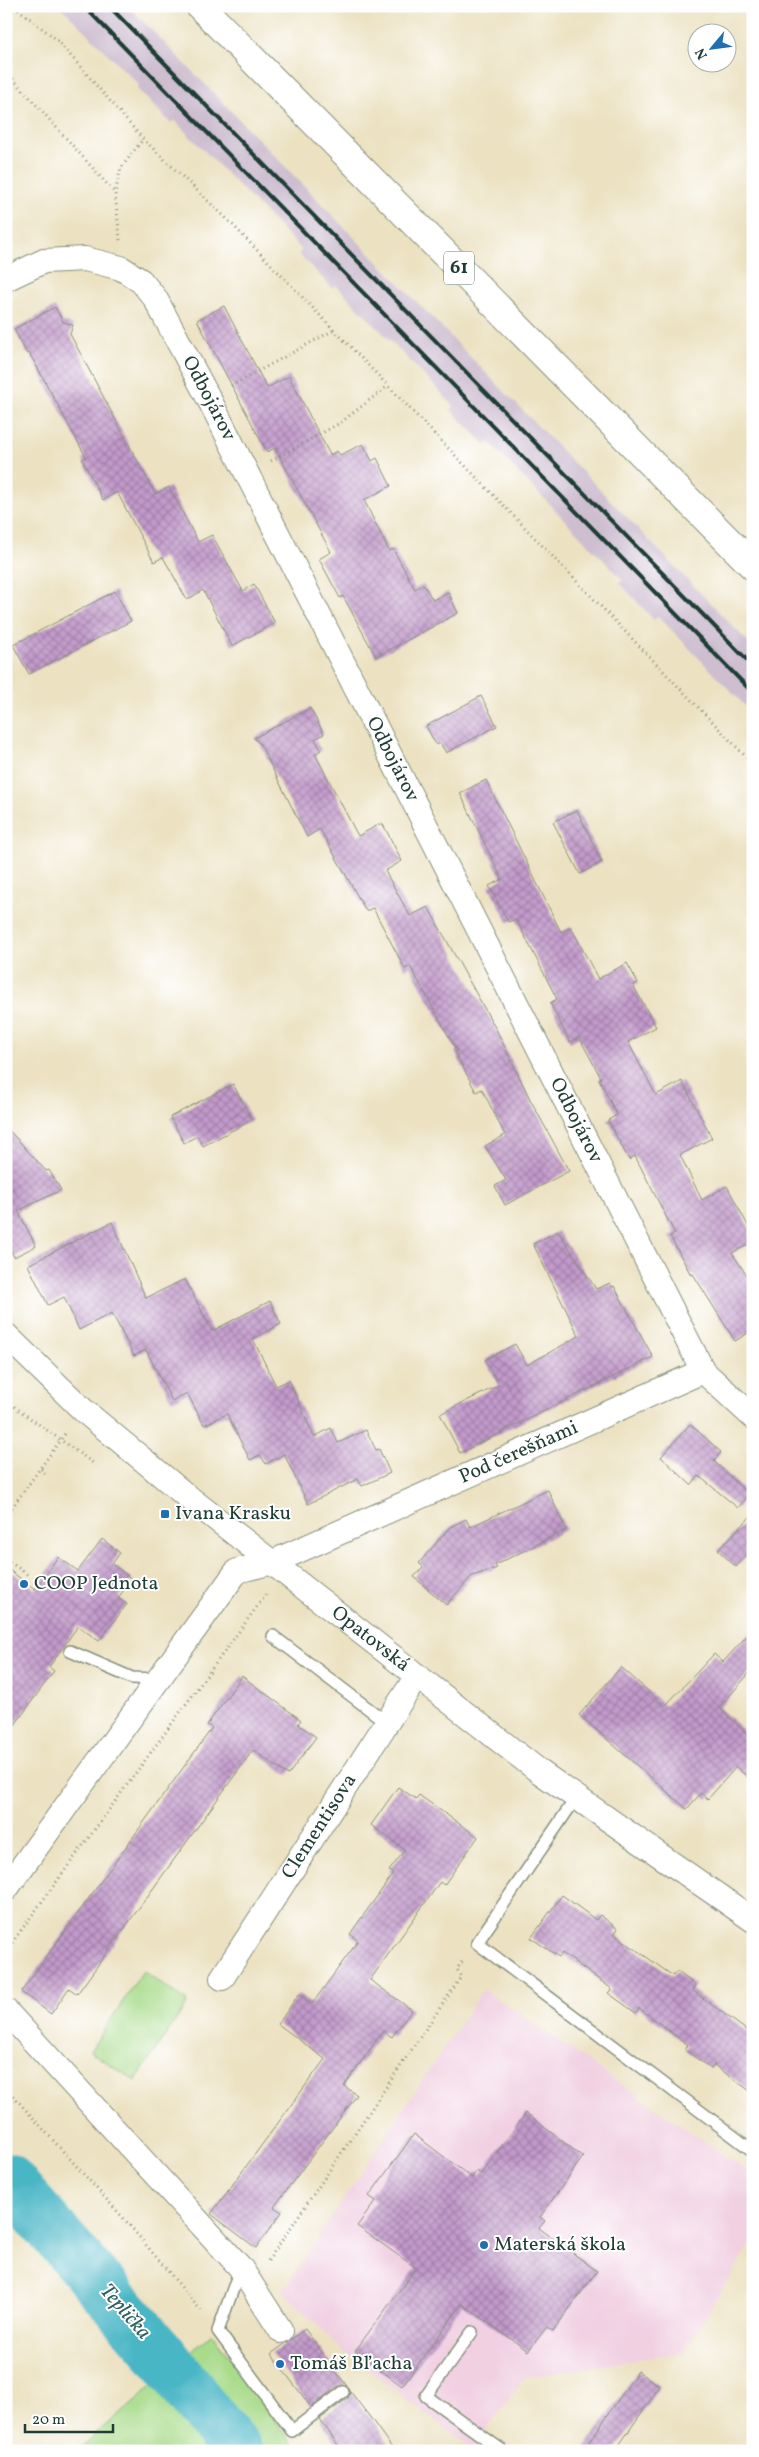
<svg xmlns="http://www.w3.org/2000/svg" width="759" height="2457" font-family="Vollkorn,serif">
	<style>
		.built { fill: #f1d0e2 }
		.railway { fill: #cebed0 }
		.grass { fill: #a9db8b; stroke: #648c60 }
		.lines { fill: none; stroke-linecap: round; stroke-linejoin: round }
		.river { stroke: #4ab6c6; stroke-width: 52 }
		.building { fill: url(#building-cross-hatch) }
		.service-casing { stroke: #86907b; stroke-width: 14 }
		.minor-casing { stroke: #86907b; stroke-width: 26 }
		.primary-casing { stroke: #86907b; stroke-width: 30 }
		.path { stroke: #86907b; stroke-width: 3; stroke-dasharray: 1 4; stroke-linecap: butt }
		.service { stroke: #fff; stroke-width: 11 }
		.minor { stroke: #fff; stroke-width: 24 }
		.primary { stroke: #fff; stroke-width: 28 }
		.rail { stroke: #1f3d34; stroke-width: 4 }
		.poi-dot { fill: #1f6fb2; stroke: #fff; stroke-width: 2 }
		.labels { text-anchor: middle; dominant-baseline: central; stroke-width: 4; stroke-linejoin: round; paint-order: stroke }
		.shield { fill: #fff; stroke: #627771; stroke-width: 1 }
		.shield-label { font-size: 19px; font-weight: bold; fill: #1f3d34 }
		.street-label { font-size: 20px; fill: #1f3d34; stroke: #fff }
		.poi-label { font-size: 20px; fill: #1f3d34; stroke: #fff; text-anchor: start }
		.water-label { font-size: 21px; font-style: italic; fill: #2c6160; stroke: #fff }
	</style>
	<defs>
		<pattern id="building-cross-hatch" width="8" height="8" patternUnits="userSpaceOnUse" patternTransform="scale(1.25)"><rect width="8" height="8" fill="#c39acb"/><path d="M0 0l8 8M0 8l8-8" fill="none" stroke="#9e7fa6"/></pattern>
	</defs>
	<rect width="100%" height="100%" fill="#fff"/>
	<filter id="ink" filterUnits="userSpaceOnUse"><feTurbulence type="fractalNoise" baseFrequency=".02" numOctaves="2"/><feDisplacementMap in="SourceGraphic" scale="10" xChannelSelector="R" yChannelSelector="G"/><feConvolveMatrix kernelMatrix="1 2 1 2 8 2 1 2 1" color-interpolation-filters="sRGB"/></filter>
	<filter id="wash" filterUnits="userSpaceOnUse"><feTurbulence type="fractalNoise" baseFrequency=".0096" numOctaves="4" result="noise"/><feDisplacementMap in="SourceGraphic" scale="20" xChannelSelector="R" yChannelSelector="G"/><feGaussianBlur stdDeviation="1.12" result="paint"/><feColorMatrix in="noise" values="0 0 0 0 0 0 0 0 0 0 0 0 0 0 0 0 0 1.4 0 .05"/><feComposite in="paint" operator="in"/></filter>
	<g filter="url(#wash)">
		<rect width="100%" height="100%" fill="#ece2c2"/>
		<!-- built -->
		<polygon class="built" points="483,1989 753,2175 753,2240 683,2352 524,2378 473,2449 343,2351 283,2291"/>
		<!-- railway -->
		<polygon class="railway" points="60,6 128,6 192,71 753,647 753,714 658,616 654,620 620,583 623,580 489,442 486,445 451,410 454,406 336,285 332,288 299,254 302,250 174,120 171,123 137,89 139,85"/>
		<!-- grass -->
		<g class="grass">
			<polygon points="143,1971 188,2002 135,2081 90,2051"/>
			<polygon points="212,2334 298,2451 77,2451"/>
		</g>
		<g class="lines">
			<!-- river -->
			<polyline class="river" points="6,2178 160,2353 237,2451"/>
		</g>
		<g id="blocks">
			<!-- building -->
			<g class="building">
				<polygon points="224,306 267,388 289,376 330,455 337,451 340,455 363,444 372,461 377,458 391,486 364,500 389,551 393,549 415,589 423,584 433,600 448,592 458,613 376,657 343,596 340,598 319,559 331,552 275,448 267,452 197,320"/>
				<polygon points="55,307 63,322 73,325 70,334 155,494 169,487 198,542 212,535 243,591 254,584 275,623 232,646 203,590 187,600 163,557 154,562 117,492 103,500 82,459 86,457 36,365 29,353 27,354 14,329"/>
				<polygon points="115,591 131,621 29,674 13,645"/>
				<polygon points="481,696 497,726 446,753 440,743 436,745 426,726"/>
				<polygon points="310,708 324,734 315,739 321,750 315,754 358,836 382,823 386,830 402,861 385,871 410,916 428,907 497,1031 530,1099 569,1171 505,1205 495,1186 506,1180 485,1146 505,1135 482,1089 476,1092 455,1052 457,1051 410,966 405,969 373,908 366,911 320,829 307,837 260,744 254,738"/>
				<polygon points="486,780 561,932 571,927 598,979 627,963 638,983 633,985 656,1027 628,1042 656,1095 682,1081 712,1138 680,1155 702,1200 727,1186 753,1235 753,1242 732,1253 753,1285 753,1330 735,1341 693,1274 691,1275 670,1236 675,1234 635,1156 629,1160 608,1120 617,1115 599,1079 601,1078 579,1037 570,1042 550,1003 557,999 516,919 508,922 489,886 502,879 460,793"/>
				<polygon points="577,810 602,862 580,874 553,822"/>
				<polygon points="233,1084 252,1120 203,1146 197,1136 184,1143 170,1117"/>
				<polygon points="6,1127 46,1171 49,1170 61,1190 18,1211 36,1246 14,1257 6,1241"/>
				<polygon points="112,1222 146,1298 185,1279 212,1331 270,1301 281,1324 253,1339 276,1386 289,1380 314,1437 331,1428 338,1443 366,1430 376,1450 379,1449 390,1473 362,1486 358,1479 308,1504 284,1454 266,1464 260,1455 250,1460 227,1414 204,1425 187,1393 172,1401 146,1350 134,1356 112,1313 79,1330 64,1297 48,1305 28,1265"/>
				<polygon points="558,1231 596,1289 610,1283 612,1287 614,1286 653,1357 460,1453 440,1414 499,1385 485,1360 515,1344 527,1365 579,1336 533,1244"/>
				<polygon points="690,1424 721,1452 714,1461 749,1495 738,1508 699,1476 691,1485 661,1457"/>
				<polygon points="548,1490 566,1530 495,1565 497,1568 472,1576 446,1605 414,1577 423,1567 419,1563 450,1527 466,1519 470,1527"/>
				<polygon points="753,1514 753,1549 736,1567 718,1550"/>
				<polygon points="102,1539 120,1553 112,1564 132,1579 118,1598 127,1604 99,1641 78,1626 49,1667 54,1671 6,1737 6,1568 35,1589 58,1557 78,1571"/>
				<polygon points="753,1629 753,1669 719,1708 753,1739 753,1782 736,1767 708,1799 701,1793 687,1809 579,1715 621,1667 665,1706 714,1654 723,1662"/>
				<polygon points="242,1676 301,1720 298,1724 316,1737 288,1775 253,1750 77,1994 69,1988 51,2014 21,1992 212,1728 207,1725"/>
				<polygon points="398,1787 416,1799 419,1795 478,1837 444,1885 440,1882 370,1980 412,2010 392,2037 383,2031 344,2086 357,2095 274,2207 282,2212 256,2248 211,2214 325,2059 278,2024 299,1994 312,2004 358,1941 350,1934 393,1874 389,1871 405,1850 371,1825"/>
				<polygon points="562,1895 596,1920 600,1915 618,1929 614,1934 673,1976 677,1971 695,1985 692,1990 753,2035 753,2093 714,2065 711,2069 685,2050 688,2045 639,2008 636,2013 608,1993 612,1989 562,1953 559,1957 531,1938"/>
				<polygon points="526,2113 583,2157 540,2217 545,2221 539,2228 597,2271 553,2331 547,2327 528,2351 462,2304 402,2386 355,2351 416,2268 357,2226 376,2201 369,2196 414,2134 472,2178 476,2171 481,2174"/>
				<polygon points="305,2329 347,2386 338,2386 311,2407 271,2354"/>
				<polygon points="638,2371 660,2386 615,2451 583,2451"/>
				<polygon points="350,2391 375,2424 394,2451 342,2451 320,2419 348,2398"/>
			</g>
		</g>
	</g>
	<g filter="url(#ink)">
		<use href="#blocks" fill-opacity="0" stroke="#86907b" stroke-width="1"/>
		<g class="lines">
			<!-- service casing -->
			<g class="service-casing">
				<g id="service">
					<polyline points="273,1636 386,1722"/>
					<polyline points="70,1651 132,1678 158,1679"/>
					<polyline points="576,1798 477,1943 753,2151"/>
					<polyline points="240,2269 218,2331 292,2431 343,2392"/>
					<polyline points="472,2332 426,2396 503,2451"/>
				</g>
			</g>
			<!-- minor casing -->
			<g class="minor-casing">
				<g id="minor">
					<path id="s1" d="M6,279L44,261L85,259L121,268L141,281L155,298L209,399L703,1371L753,1417"/>
					<path id="s2" d="M6,1335L83,1410L183,1493L540,1772L753,1920"/>
					<path id="s3" d="M6,1889L237,1571L273,1562L703,1371"/>
					<path id="s4" d="M222,1978L417,1676"/>
					<polyline points="6,2011 240,2267 281,2331"/>
				</g>
			</g>
			<!-- primary casing -->
			<g class="primary-casing">
				<polyline id="primary" points="200,6 753,566"/>
			</g>
			<!-- path -->
			<g class="path">
				<polyline points="14,6 57,40 143,139 227,219 753,764"/>
				<polyline points="6,71 115,193"/>
				<polyline points="120,240 115,193 121,168 143,139"/>
				<polyline points="231,386 334,330"/>
				<polyline points="271,461 340,423 388,386"/>
				<polyline points="6,1401 93,1463"/>
				<polyline points="41,1469 45,1473"/>
				<polyline points="6,1516 67,1431"/>
				<polyline points="6,1559 28,1575"/>
				<polyline points="6,1951 267,1593"/>
				<polyline points="6,2088 126,2221 203,2313"/>
				<polyline points="268,2261 461,1977 457,1969 464,1959"/>
				<polyline points="6,2436 18,2451"/>
			</g>
			<!-- service -->
			<use href="#service" class="service"/>
			<!-- minor -->
			<use href="#minor" class="minor"/>
			<!-- primary -->
			<use href="#primary" class="primary"/>
			<!-- rail -->
			<g class="rail">
				<polyline points="84,6 753,693"/>
				<polyline points="109,6 753,666"/>
			</g>
		</g>
	</g>
	<!-- markers -->
	<g class="poi-dot">
		<rect x="160" y="1509" width="10" height="10" rx="2.5"/>
		<circle cx="24" cy="1584" r="5"/>
		<circle cx="484" cy="2245" r="5"/>
		<circle cx="280" cy="2364" r="5"/>
	</g>
	<g class="labels">
		<!-- shield labels -->
		<rect class="shield" x="444" y="251.5" width="30" height="33" rx="4"/>
		<g class="shield-label">
			<text x="459" y="268">61</text>
		</g>
		<!-- street labels -->
		<g class="street-label">
			<text stroke="none"><textPath href="#s1" startOffset="280">Odbojárov</textPath></text>
			<text stroke="none"><textPath href="#s1" startOffset="685">Odbojárov</textPath></text>
			<text stroke="none"><textPath href="#s1" startOffset="1090">Odbojárov</textPath></text>
			<text stroke="none"><textPath href="#s3" startOffset="699">Pod čerešňami</textPath></text>
			<text stroke="none"><textPath href="#s2" startOffset="475">Opatovská</textPath></text>
			<text stroke="none"><textPath href="#s4" startOffset="180">Clementisova</textPath></text>
		</g>
		<!-- poi labels -->
		<g class="poi-label">
			<text x="175" y="1514">Ivana Krasku</text>
			<text x="34" y="1584">COOP Jednota</text>
			<text x="494" y="2245">Materská škola</text>
			<text x="290" y="2364">Tomáš Bľacha</text>
		</g>
		<!-- water labels -->
		<g class="water-label">
			<text transform="translate(125 2312) rotate(49)">Teplička</text>
		</g>
	</g>
	<!-- margin -->
	<rect width="759" height="2457" fill="none" stroke="#fff" stroke-width="25"/>
	<!-- north arrow -->
	<g transform="translate(712 48) rotate(241)"><circle r="24" fill="#ffffff" stroke="#a5b1ae"/>
	<path d="M0-4L9 19L0 12L-9 19Z" fill="#1f6fb2"/>
	<text y="-8" font-size="14" font-weight="bold" text-anchor="middle" fill="#1f3d34">N</text>
	</g>
	<!-- scale -->
	<path d="M25 2424v8h88v-8" fill="none" stroke="#1f3d34" stroke-width="2.5"/>
	<text x="32" y="2424" font-size="15" fill="#1f3d34" stroke="#ffffff" stroke-width="4" paint-order="stroke">20 m</text>
</svg>
